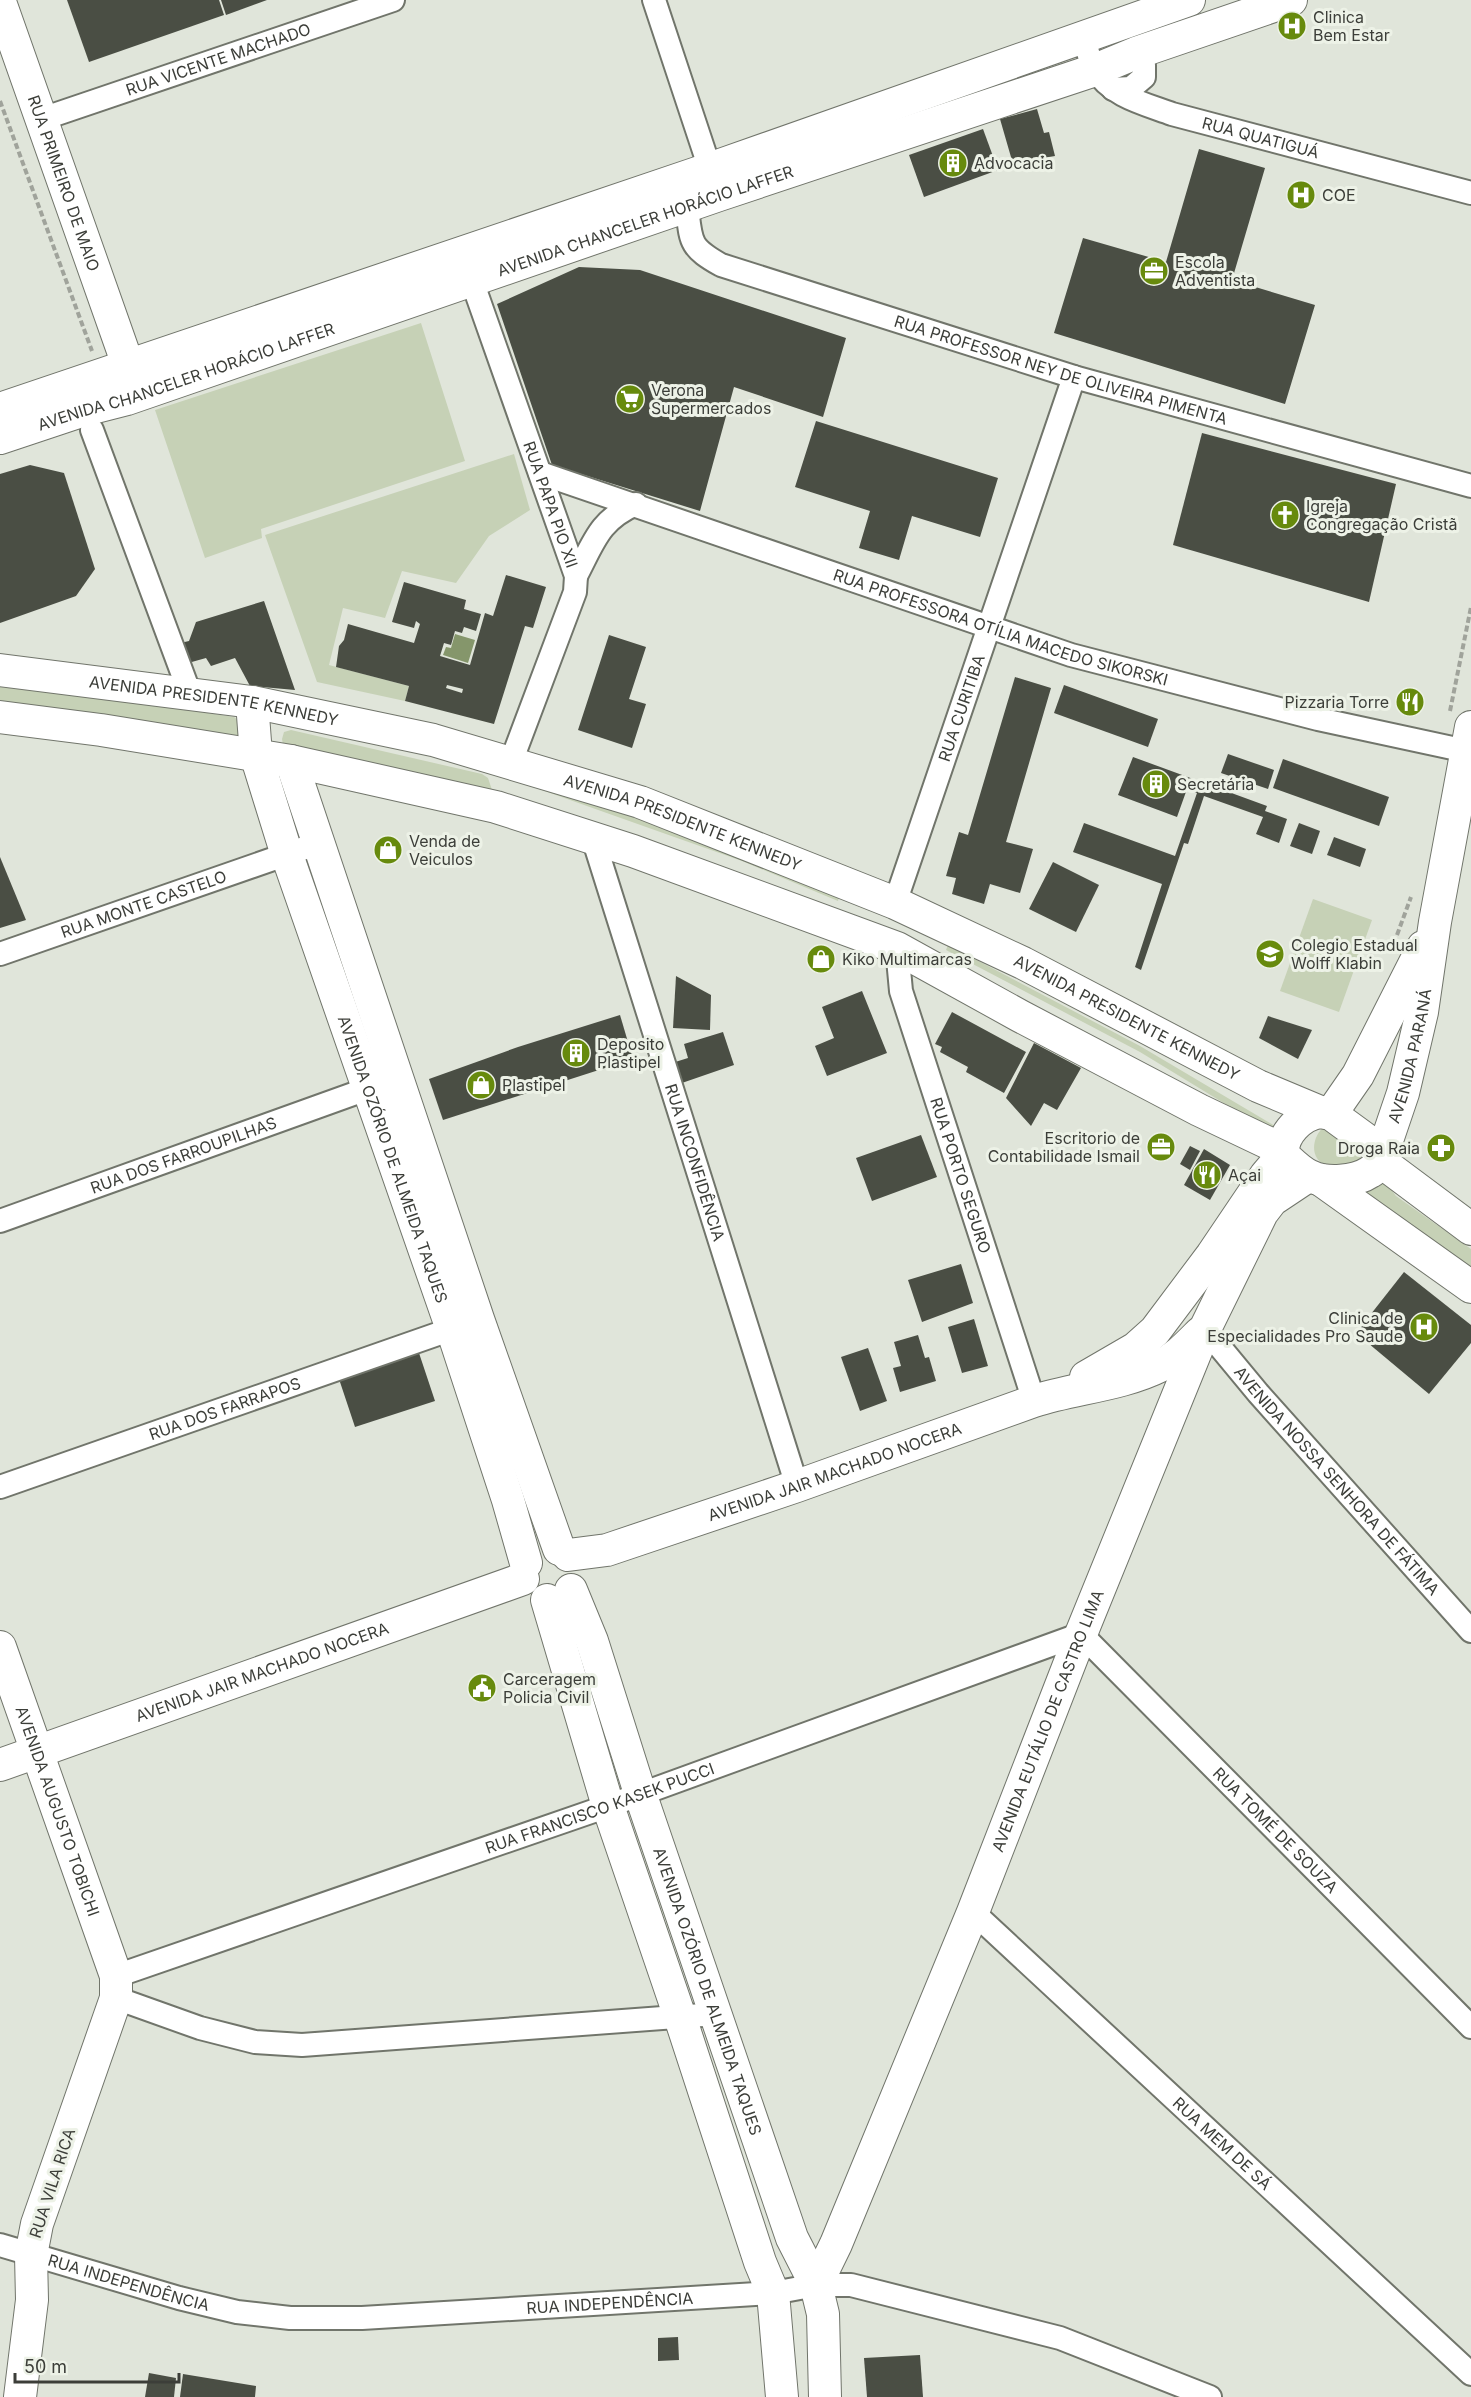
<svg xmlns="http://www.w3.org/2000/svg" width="1471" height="2397" font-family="Inter,sans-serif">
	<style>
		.green { fill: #c6d1b6 }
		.water { fill: #85966b }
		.building { fill: #4a4e44; fill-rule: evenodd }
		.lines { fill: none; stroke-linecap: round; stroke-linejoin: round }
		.street-casing { stroke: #71756b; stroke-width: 26 }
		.secondary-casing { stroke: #71756b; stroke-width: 34 }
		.path { stroke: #a0a39b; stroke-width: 4; stroke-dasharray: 6 3; stroke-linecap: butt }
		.street { stroke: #fff; stroke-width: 22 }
		.secondary { stroke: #fff; stroke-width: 32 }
		.labels { text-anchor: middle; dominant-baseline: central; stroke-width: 6; stroke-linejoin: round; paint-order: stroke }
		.poi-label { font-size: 16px; fill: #3c3e39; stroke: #edf2e7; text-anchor: start }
		.street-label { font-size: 16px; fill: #3c3e39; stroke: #edf2e7 }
	</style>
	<rect width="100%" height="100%" fill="#e0e5da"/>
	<!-- green -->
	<g class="green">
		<polygon points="421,323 465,461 261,529 262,538 205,558 155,410"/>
		<polygon points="514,454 530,510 489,536 456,583 402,571 385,618 343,608 329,665 409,686 405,701 317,682 265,535"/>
		<polygon points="0,687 122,700 234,717 242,723 242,731 239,737 0,710"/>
		<polygon points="291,730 482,774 488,778 492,790 283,745 282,739 284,732"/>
		<polygon points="541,783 573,793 840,894 838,901 742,861 539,789"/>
		<polygon points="1313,899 1372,920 1339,1012 1280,991"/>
		<polygon points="948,945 1140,1046 1275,1126 1273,1133 1140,1052 946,950"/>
		<path d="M1324,1127L1366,1149L1363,1159C1354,1163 1337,1169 1326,1165C1309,1159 1312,1136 1324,1127Z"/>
		<polygon points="1385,1181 1396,1196 1471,1249 1471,1275 1361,1194"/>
	</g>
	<!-- water -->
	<polygon class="water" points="455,634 475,640 468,663 443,655 446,647 451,648"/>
	<!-- building -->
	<g class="building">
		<polygon points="67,0 219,0 224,15 89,62"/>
		<polygon points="221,0 267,0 226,15"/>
		<polygon points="1037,109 1044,133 1049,132 1055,156 1049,157 1050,162 1015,171 1000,119"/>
		<polygon points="983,129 998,170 924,197 909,155"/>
		<polygon points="1199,149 1265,168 1232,280 1315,305 1285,404 1054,333 1083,238 1166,262"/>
		<polygon points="579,267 640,270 846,338 823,417 734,387 700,511 552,465 497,304"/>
		<polygon points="816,421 998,478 980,537 912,516 899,560 859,548 870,511 795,487"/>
		<polygon points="1202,433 1396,484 1369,602 1173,545"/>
		<polygon points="30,465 64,473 95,569 76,596 0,623 0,474"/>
		<path d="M506,575L546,587L533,628L525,626L494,724L405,701L409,686L336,667L339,646L344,640L348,624L414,643L420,624L416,621L414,628L392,622L404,582L466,600L464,609L481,614L476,631L464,627L462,633L455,631L451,645L444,643L440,656L470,665L485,613L493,616ZM447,685L463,689L462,693L446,688Z"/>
		<polygon points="264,601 295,690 250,686 235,658 211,666 206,658 181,665 176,644 189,641 196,622"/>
		<polygon points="609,635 646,647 629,699 646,704 632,748 578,730"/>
		<polygon points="1015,677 1051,688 1006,842 1033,849 1020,893 990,884 984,904 952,894 956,878 946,876 959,832 968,835"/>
		<polygon points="1064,685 1158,719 1148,747 1054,713"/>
		<polygon points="1228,754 1274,770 1268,789 1221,773"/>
		<polygon points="1133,757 1267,806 1265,811 1287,819 1279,843 1256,834 1263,817 1204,796 1188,844 1184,843 1141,970 1135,967 1162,884 1073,852 1084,823 1175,856 1197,793 1187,789 1177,817 1118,795"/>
		<polygon points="1283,759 1389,797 1379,826 1273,788"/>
		<polygon points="1299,823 1320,831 1312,854 1290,846"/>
		<polygon points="1334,837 1366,849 1360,867 1327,855"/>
		<polygon points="0,857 26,920 0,928"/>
		<polygon points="1053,862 1099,885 1076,932 1029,909"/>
		<polygon points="676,976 711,995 710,1030 673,1028"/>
		<polygon points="862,991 887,1053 827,1076 815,1046 834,1038 822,1007"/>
		<polygon points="952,1012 1026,1052 1004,1093 966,1072 968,1067 940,1052 942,1047 935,1044"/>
		<polygon points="620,1015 633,1059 443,1120 429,1079 518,1047"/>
		<polygon points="1268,1016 1312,1030 1298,1059 1259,1038"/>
		<polygon points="723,1032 734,1065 679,1084 672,1063 688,1058 684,1044"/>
		<polygon points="1034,1043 1081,1068 1057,1110 1044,1103 1031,1126 1006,1098"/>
		<polygon points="921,1135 937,1177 872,1201 856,1158"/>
		<polygon points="1190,1146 1200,1151 1190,1170 1180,1164"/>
		<polygon points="1204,1149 1230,1165 1210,1200 1184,1185"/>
		<polygon points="961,1264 973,1303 922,1322 908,1280"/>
		<polygon points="1404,1272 1471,1325 1471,1343 1429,1394 1356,1333"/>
		<polygon points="974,1319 988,1366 962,1373 948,1327"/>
		<polygon points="918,1335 925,1358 929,1357 936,1381 900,1392 893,1368 901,1366 894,1342"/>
		<polygon points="868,1348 887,1401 860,1411 841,1357"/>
		<polygon points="418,1350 435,1401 355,1427 338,1376"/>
		<polygon points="678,2337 679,2360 658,2361 658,2338"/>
		<polygon points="920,2355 923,2397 867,2397 864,2358"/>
		<polygon points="149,2373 176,2378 174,2397 145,2397"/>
		<polygon points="183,2374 256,2386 255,2397 180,2397"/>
	</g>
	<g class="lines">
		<!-- street casing -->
		<g class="street-casing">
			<g id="street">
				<polyline points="654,0 714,181"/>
				<path id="s1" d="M1084,38C1087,48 1089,60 1095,69C1110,96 1145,104 1172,114L1471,193"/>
				<polyline points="1113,89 1131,88 1144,77 1144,65 1136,53"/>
				<path id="s2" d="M42,119L393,0"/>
				<path id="s3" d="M687,207C691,242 689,247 721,265L1074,377L1471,486"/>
				<path id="s4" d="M472,281L576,576L575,592L511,762"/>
				<polyline points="92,430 190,694"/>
				<path id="s5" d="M540,473L1071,655L1318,719L1471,752"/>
				<path d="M576,576C594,542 599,520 636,504"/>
				<path id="s6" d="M593,838L797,1486"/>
				<path id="s7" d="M895,903L1074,377"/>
				<path id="s8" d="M897,948L901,991L1034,1401"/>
				<path id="s9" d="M0,954L319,843"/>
				<path id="s10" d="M0,1221L367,1089"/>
				<path id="s11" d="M1205,1329L1258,1393L1471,1631"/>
				<path id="s12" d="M0,1487L452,1329"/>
				<path id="s13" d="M973,1912L1471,2374"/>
				<path id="s14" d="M116,1976L608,1806L1081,1634L1471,2027"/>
				<polyline points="116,1998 200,2028 255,2042 302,2045 716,2014"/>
				<path id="s15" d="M0,2245L179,2298L237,2312L290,2318H362L773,2293L816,2285H851L1060,2338L1210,2397"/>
			</g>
		</g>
		<!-- secondary casing -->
		<g class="secondary-casing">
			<g id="secondary">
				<path id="s16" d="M0,2L128,365"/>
				<polyline points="0,409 709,169 1189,0"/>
				<path id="s17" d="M0,438L84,410L127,399L719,195L1095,70L1136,53L1291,0"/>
				<path id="s18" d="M0,670L252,702L433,740L640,802L895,903L1023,963L1258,1086L1320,1112"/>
				<path id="s19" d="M252,702L256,755L287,855L452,1329L508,1500L526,1563"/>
				<polyline points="0,717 101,730 291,761 496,807 633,851 897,948 1020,1016 1199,1110 1283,1150"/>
				<polyline points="291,761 478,1319 559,1549"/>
				<path d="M1320,1112L1331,1114L1383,1152C1381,1159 1377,1168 1370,1172C1355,1182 1326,1184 1310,1176C1300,1172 1291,1162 1283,1155C1281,1134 1301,1115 1320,1112Z"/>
				<polyline points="1331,1114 1358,1075 1423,947"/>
				<path id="s20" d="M1383,1152L1403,1093L1422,1012L1435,922L1471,727"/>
				<polyline points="1380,1161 1471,1229"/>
				<polyline points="1321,1180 1471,1287"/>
				<polyline points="1086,1377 1136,1348 1155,1331 1212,1255 1266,1175 1283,1155"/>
				<path id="s21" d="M568,1555L607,1550L797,1486L1034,1401C1075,1388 1122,1385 1160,1366C1176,1358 1188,1345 1200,1333"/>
				<path id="s22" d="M571,1590L592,1641L640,1793L792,2238L816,2285L823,2314L825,2397"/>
				<polyline points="547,1600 608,1806 680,2017 760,2262 773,2293 782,2397"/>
				<path id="s23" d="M0,1647L116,1976V1998L37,2224L31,2255L32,2300L20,2397"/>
				<path id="s24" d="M0,1765L523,1579"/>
				<path id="s25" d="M816,2285L836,2244L973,1912L1081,1634L1205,1329L1262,1213L1272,1200L1308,1176"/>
			</g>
		</g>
		<!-- path -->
		<g class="path">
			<polyline points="0,101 92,351"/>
			<polyline points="1450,711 1471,607"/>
			<polyline points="1397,935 1411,897"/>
		</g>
		<!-- street -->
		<use href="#street" class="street"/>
		<!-- secondary -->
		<use href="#secondary" class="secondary"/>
	</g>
	<!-- icons -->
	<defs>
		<g id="hospital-disc" transform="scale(1.5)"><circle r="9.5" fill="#678a0d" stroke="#edf2e7"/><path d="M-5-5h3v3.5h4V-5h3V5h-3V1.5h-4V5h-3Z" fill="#fff"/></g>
		<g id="building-disc" transform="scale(1.5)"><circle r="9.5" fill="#678a0d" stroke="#edf2e7"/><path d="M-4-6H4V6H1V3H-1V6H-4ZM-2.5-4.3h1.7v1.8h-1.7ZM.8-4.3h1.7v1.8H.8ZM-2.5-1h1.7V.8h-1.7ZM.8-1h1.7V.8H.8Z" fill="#fff"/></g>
		<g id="office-disc" transform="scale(1.5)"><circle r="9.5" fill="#678a0d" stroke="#edf2e7"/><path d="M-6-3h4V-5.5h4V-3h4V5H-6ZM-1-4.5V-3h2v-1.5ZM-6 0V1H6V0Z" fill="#fff"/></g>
		<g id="supermarket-disc" transform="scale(1.5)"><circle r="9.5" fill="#678a0d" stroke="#edf2e7"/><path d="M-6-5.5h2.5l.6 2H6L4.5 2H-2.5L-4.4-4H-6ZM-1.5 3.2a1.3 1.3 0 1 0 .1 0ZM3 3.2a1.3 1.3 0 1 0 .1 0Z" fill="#fff"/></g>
		<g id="church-disc" transform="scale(1.5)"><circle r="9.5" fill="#678a0d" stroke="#edf2e7"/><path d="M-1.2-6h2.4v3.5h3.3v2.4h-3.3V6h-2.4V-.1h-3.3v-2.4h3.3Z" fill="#fff"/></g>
		<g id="restaurant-disc" transform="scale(1.5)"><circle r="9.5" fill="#678a0d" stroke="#edf2e7"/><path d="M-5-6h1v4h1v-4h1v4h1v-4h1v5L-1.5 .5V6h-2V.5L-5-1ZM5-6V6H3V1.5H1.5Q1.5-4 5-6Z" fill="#fff"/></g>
		<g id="shop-disc" transform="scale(1.5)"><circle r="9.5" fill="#678a0d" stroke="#edf2e7"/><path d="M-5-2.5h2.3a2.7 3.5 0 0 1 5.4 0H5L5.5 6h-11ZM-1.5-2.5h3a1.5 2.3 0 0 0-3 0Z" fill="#fff"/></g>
		<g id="school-disc" transform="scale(1.5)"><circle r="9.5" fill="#678a0d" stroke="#edf2e7"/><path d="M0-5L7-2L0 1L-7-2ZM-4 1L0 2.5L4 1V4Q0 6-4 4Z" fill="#fff"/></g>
		<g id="pharmacy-disc" transform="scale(1.5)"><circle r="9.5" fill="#678a0d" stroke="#edf2e7"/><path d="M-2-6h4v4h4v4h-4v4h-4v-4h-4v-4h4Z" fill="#fff"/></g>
		<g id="civic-disc" transform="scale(1.5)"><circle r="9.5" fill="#678a0d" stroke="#edf2e7"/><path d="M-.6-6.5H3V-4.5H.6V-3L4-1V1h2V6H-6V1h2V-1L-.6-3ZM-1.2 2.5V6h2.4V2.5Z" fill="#fff"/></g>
	</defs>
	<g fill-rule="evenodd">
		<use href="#hospital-disc" x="1292" y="26"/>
		<use href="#building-disc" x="953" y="163"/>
		<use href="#hospital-disc" x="1301" y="195"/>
		<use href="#office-disc" x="1154" y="271"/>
		<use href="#supermarket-disc" x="630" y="399"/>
		<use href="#church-disc" x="1285" y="515"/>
		<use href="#restaurant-disc" x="1410" y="702"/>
		<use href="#building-disc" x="1156" y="784"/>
		<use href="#shop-disc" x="388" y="850"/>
		<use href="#school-disc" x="1270" y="954"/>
		<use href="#shop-disc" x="821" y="959"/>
		<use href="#building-disc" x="576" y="1053"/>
		<use href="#shop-disc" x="481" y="1085"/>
		<use href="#office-disc" x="1161" y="1147"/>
		<use href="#pharmacy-disc" x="1441" y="1148"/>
		<use href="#restaurant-disc" x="1207" y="1175"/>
		<use href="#hospital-disc" x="1424" y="1327"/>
		<use href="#civic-disc" x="482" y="1688"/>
	</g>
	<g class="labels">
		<!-- poi labels -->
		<g class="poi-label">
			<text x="1313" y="17">Clinica<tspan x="1313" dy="18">Bem Estar</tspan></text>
			<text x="974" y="163">Advocacia</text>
			<text x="1322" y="195">COE</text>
			<text x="1175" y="262">Escola<tspan x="1175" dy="18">Adventista</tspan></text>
			<text x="651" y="390">Verona<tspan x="651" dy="18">Supermercados</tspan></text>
			<text x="1306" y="506">Igreja<tspan x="1306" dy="18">Congregação Cristã</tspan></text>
			<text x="1389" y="702" text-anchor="end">Pizzaria Torre</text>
			<text x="1177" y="784">Secretária</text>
			<text x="409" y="841">Venda de<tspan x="409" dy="18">Veiculos</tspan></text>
			<text x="1291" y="945">Colegio Estadual<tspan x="1291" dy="18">Wolff Klabin</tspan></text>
			<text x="842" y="959">Kiko Multimarcas</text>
			<text x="597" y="1044">Deposito<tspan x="597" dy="18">Plastipel</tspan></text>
			<text x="502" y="1085">Plastipel</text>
			<text x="1140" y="1138" text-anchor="end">Escritorio de<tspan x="1140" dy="18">Contabilidade Ismail</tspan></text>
			<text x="1420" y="1148" text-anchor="end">Droga Raia</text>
			<text x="1228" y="1175">Açai</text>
			<text x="1403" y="1318" text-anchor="end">Clinica de<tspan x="1403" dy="18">Especialidades Pro Saude</tspan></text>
			<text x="503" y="1679">Carceragem<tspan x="503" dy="18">Policia Civil</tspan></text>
		</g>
		<!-- street labels -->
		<g class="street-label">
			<text stroke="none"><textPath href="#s2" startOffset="186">RUA VICENTE MACHADO</textPath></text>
			<text stroke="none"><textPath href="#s1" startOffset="216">RUA QUATIGUÁ</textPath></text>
			<text stroke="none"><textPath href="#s16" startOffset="192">RUA PRIMEIRO DE MAIO</textPath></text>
			<text stroke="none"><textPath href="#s17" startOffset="681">AVENIDA CHANCELER HORÁCIO LAFFER</textPath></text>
			<text stroke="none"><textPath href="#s3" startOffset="428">RUA PROFESSOR NEY DE OLIVEIRA PIMENTA</textPath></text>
			<text stroke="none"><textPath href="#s17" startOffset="196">AVENIDA CHANCELER HORÁCIO LAFFER</textPath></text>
			<text stroke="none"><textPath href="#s4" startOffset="237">RUA PAPA PIO XII</textPath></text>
			<text stroke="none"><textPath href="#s5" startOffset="486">RUA PROFESSORA OTÍLIA MACEDO SIKORSKI</textPath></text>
			<text stroke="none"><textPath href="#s18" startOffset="216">AVENIDA PRESIDENTE KENNEDY</textPath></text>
			<text stroke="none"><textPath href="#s7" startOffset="206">RUA CURITIBA</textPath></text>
			<text stroke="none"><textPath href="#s18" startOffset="702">AVENIDA PRESIDENTE KENNEDY</textPath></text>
			<text stroke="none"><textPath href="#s9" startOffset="152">RUA MONTE CASTELO</textPath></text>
			<text stroke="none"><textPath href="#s18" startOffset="1188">AVENIDA PRESIDENTE KENNEDY</textPath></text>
			<text stroke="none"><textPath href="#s20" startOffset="100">AVENIDA PARANÁ</textPath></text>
			<text stroke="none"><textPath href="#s10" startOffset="195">RUA DOS FARROUPILHAS</textPath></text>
			<text stroke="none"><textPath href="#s19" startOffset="480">AVENIDA OZÓRIO DE ALMEIDA TAQUES</textPath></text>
			<text stroke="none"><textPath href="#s6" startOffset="340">RUA INCONFIDÊNCIA</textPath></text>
			<text stroke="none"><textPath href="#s8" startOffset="237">RUA PORTO SEGURO</textPath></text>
			<text stroke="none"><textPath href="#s12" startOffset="238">RUA DOS FARRAPOS</textPath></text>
			<text stroke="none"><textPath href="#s21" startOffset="280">AVENIDA JAIR MACHADO NOCERA</textPath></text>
			<text stroke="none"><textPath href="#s11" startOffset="201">AVENIDA NOSSA SENHORA DE FÁTIMA</textPath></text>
			<text stroke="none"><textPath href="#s24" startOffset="278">AVENIDA JAIR MACHADO NOCERA</textPath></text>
			<text stroke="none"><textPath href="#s25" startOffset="610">AVENIDA EUTÁLIO DE CASTRO LIMA</textPath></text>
			<text stroke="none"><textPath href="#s14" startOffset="512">RUA FRANCISCO KASEK PUCCI</textPath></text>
			<text stroke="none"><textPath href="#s23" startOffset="174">AVENIDA AUGUSTO TOBICHI</textPath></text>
			<text stroke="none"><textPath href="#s14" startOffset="1300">RUA TOMÉ DE SOUZA</textPath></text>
			<text stroke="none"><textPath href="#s22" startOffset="424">AVENIDA OZÓRIO DE ALMEIDA TAQUES</textPath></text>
			<text stroke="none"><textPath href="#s13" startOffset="340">RUA MEM DE SÁ</textPath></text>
			<text transform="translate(52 2183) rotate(-72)">RUA VILA RICA</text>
			<text stroke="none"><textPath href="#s15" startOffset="134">RUA INDEPENDÊNCIA</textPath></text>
			<text stroke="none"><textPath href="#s15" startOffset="620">RUA INDEPENDÊNCIA</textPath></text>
		</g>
	</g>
	<!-- scale -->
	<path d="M15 2373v9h164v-9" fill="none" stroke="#3c3e39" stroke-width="3"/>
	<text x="24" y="2373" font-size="18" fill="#3c3e39" stroke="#edf2e7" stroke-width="4.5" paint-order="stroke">50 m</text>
</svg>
